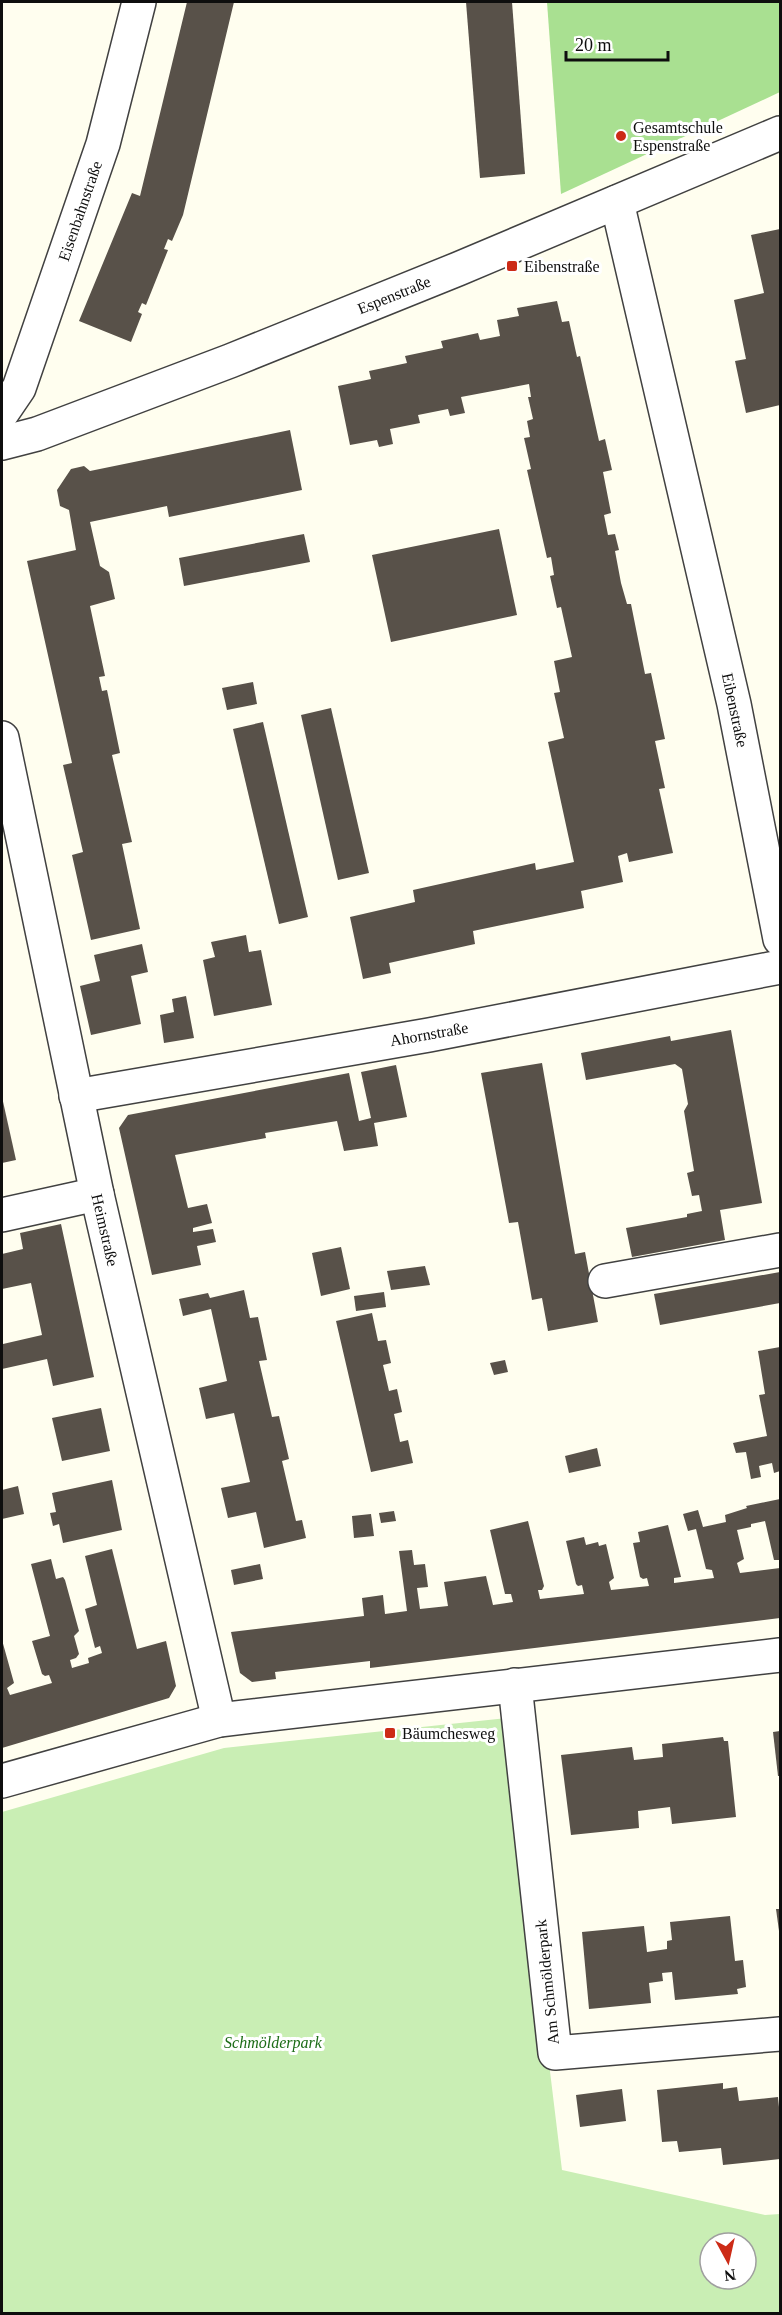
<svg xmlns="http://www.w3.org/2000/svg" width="782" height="2315" font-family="'Times New Roman',serif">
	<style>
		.green { fill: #c9eeb4; fill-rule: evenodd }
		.forest { fill: #a9e091 }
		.building { fill: #585149 }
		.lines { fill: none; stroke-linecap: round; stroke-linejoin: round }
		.minor-casing { stroke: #414141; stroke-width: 36 }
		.minor { stroke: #fff; stroke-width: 33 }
		.poi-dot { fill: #cc2b17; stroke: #fff; stroke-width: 2 }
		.labels { text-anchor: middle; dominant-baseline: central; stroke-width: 6; stroke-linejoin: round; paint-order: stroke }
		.poi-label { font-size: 16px; fill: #0e0e0e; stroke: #fff; text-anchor: start }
		.street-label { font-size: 16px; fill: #0e0e0e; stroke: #fff }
		.park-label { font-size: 16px; font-style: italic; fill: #1c6c17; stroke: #fff }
	</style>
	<rect width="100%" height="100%" fill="#fffeef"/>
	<!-- green -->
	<path class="green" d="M507,1718L562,2170L765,2215L780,2214V2313L2,2314V1812L224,1748ZM710,2243H746V2279H710Z"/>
	<!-- forest -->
	<polygon class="forest" points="547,2 780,2 780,92 561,194"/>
	<!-- building -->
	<g class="building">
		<polygon points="187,2 234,2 183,215 172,241 168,239 164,249 168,250 146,305 142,303 138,312 142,314 131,342 79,321 132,193 140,196"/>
		<polygon points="466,2 512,2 525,174 480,178"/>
		<polygon points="780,229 780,405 746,413 735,361 746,359 734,300 764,293 751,235"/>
		<polygon points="557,301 562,322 569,321 577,357 580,356 599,441 605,439 612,470 603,472 611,513 604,515 608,535 615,534 619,550 615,551 621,583 627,604 631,604 645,674 651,673 665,739 655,741 665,788 659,789 673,853 629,862 627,853 618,856 623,882 581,891 584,908 473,931 475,944 389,963 391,973 363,979 350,917 415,902 413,890 535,863 536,870 574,862 548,742 564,738 554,693 560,692 554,661 572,657 561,607 557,608 550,576 554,575 551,557 547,558 527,470 531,469 524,438 530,437 527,421 533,419 528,397 531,397 529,384 461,397 465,413 450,416 448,409 418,415 420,423 390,429 393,444 379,447 377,440 350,445 338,386 371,379 369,371 407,363 405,356 443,348 441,341 478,333 480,340 500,336 497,320 519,316 517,308"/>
		<polygon points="290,430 302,490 169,517 167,506 90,522 100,566 109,572 115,599 90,606 105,676 99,677 102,691 107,690 120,753 112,755 132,842 122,844 140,929 91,940 72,855 83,852 63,765 72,763 27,561 76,550 69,510 60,506 57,490 71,469 84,466 90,471"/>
		<polygon points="499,529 517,615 391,642 372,555"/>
		<polygon points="304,534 310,562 184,586 179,558"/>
		<polygon points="253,682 257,704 227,710 222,688"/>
		<polygon points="331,708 369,873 338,880 301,715"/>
		<polygon points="263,722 308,917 279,924 233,729"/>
		<polygon points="246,935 249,952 261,950 272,1005 214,1016 203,960 215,957 211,942"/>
		<polygon points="142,944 148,972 131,976 141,1024 91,1035 80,986 100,981 94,955"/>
		<polygon points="186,996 194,1038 164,1043 160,1015 174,1012 172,999"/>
		<polygon points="731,1030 762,1203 720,1210 725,1240 632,1257 626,1228 687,1217 687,1214 702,1211 699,1195 692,1196 687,1173 694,1171 684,1111 688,1104 682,1069 675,1064 586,1080 581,1053 670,1036 671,1041"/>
		<polygon points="542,1063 575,1254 585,1252 598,1322 548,1331 542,1298 532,1300 518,1222 509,1223 481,1073"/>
		<polygon points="396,1065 407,1117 374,1123 378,1146 344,1151 337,1121 265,1133 266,1138 175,1155 188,1208 207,1204 212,1223 193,1228 193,1232 213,1229 216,1242 197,1246 201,1265 152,1275 119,1128 128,1115 349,1073 359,1121 371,1118 361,1072"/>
		<polygon points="2,1097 16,1160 2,1163"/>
		<polygon points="61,1224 94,1377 53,1386 47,1359 2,1369 3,1344 42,1335 31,1283 2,1289 2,1254 23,1249 20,1233"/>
		<polygon points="341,1247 350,1289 321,1296 312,1253"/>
		<polygon points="425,1266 430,1285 391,1290 387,1271"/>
		<polygon points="780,1272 780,1303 660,1325 654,1294"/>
		<polygon points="244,1290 250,1318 258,1317 267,1360 259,1361 272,1417 279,1416 289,1459 282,1461 296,1521 302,1520 306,1538 264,1548 256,1512 228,1518 221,1488 250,1482 234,1413 206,1419 199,1388 227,1381 211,1309 183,1316 179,1299 208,1293 210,1298"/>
		<polygon points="384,1292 386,1307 356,1311 354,1296"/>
		<polygon points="372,1313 378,1341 386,1340 391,1363 383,1365 389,1391 397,1389 402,1412 394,1414 400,1442 408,1440 413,1463 371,1472 336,1321"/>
		<polygon points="780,1347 780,1471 774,1473 772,1463 759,1466 761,1477 751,1479 746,1452 736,1453 733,1443 767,1436 759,1395 765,1394 758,1351"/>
		<polygon points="505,1360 508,1372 494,1375 490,1363"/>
		<polygon points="101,1408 110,1451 62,1461 52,1418"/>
		<polygon points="597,1448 601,1466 569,1473 565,1456"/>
		<polygon points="112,1480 122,1530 63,1543 59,1524 53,1526 50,1513 56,1512 52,1493"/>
		<polygon points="18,1486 24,1514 2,1519 2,1490"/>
		<polygon points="780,1499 780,1560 774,1560 765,1521 751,1524 751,1527 737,1530 744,1559 737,1563 740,1573 780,1568 780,1618 370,1668 370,1661 275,1672 276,1679 252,1682 240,1673 231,1632 364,1616 362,1598 383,1595 385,1614 407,1611 399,1551 412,1550 414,1565 425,1564 428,1587 417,1588 420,1609 448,1606 444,1582 486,1576 493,1605 513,1602 511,1594 505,1594 490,1530 528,1521 544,1586 542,1590 538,1590 540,1599 584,1594 582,1585 578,1586 576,1584 566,1541 584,1537 586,1545 598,1542 599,1546 606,1544 614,1578 609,1582 611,1590 649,1586 647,1578 643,1579 640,1577 633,1543 640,1542 638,1532 668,1525 681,1577 674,1578 674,1583 714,1578 712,1570 706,1569 696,1529 688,1531 683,1514 698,1510 703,1527 726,1522 725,1515 747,1508 746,1506"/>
		<polygon points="394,1511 396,1521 381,1523 379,1513"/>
		<polygon points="371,1514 374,1536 354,1538 352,1516"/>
		<polygon points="112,1549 137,1649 166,1641 176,1686 169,1698 2,1748 2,1640 14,1683 7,1688 10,1695 52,1683 49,1675 45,1676 42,1674 32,1641 50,1636 31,1564 51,1559 56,1579 63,1577 65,1580 79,1631 74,1636 79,1654 76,1658 70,1660 72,1668 89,1663 88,1658 102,1653 100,1646 95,1648 85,1609 97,1605 85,1556"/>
		<polygon points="260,1564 263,1579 234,1585 231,1570"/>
		<polygon points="780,1731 780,1776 778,1776 773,1732"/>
		<polygon points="723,1737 724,1741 728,1741 736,1817 672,1824 670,1807 638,1811 639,1828 571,1835 561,1755 632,1747 634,1760 663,1757 662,1744"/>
		<polygon points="776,1909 780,1909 780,1931 779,1931"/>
		<polygon points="730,1916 735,1961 743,1960 746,1987 737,1989 738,1994 675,2000 672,1972 662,1973 663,1981 649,1983 651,2003 589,2009 582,1932 644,1926 647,1952 667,1949 667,1941 672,1940 670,1922"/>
		<polygon points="723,2083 723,2089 737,2087 739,2101 778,2097 779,2107 780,2107 780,2159 723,2165 721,2148 679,2152 677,2141 662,2142 657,2090"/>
		<polygon points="622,2089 626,2121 580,2127 576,2095"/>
	</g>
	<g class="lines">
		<!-- minor casing -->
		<g class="minor-casing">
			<g id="minor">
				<polyline points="617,202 734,704 780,939"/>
				<polyline points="2,413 19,388 103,144 139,2"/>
				<polyline points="2,443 37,434 230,361 458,269 780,133"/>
				<polyline points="2,738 97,1194 219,1720"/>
				<polyline points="76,1096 429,1035 780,967"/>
				<polyline points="2,1215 97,1194"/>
				<polyline points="605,1281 780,1250"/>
				<polyline points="515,1685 555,2053 780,2034"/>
				<polyline points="2,1781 219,1720 780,1655"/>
			</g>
		</g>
		<!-- minor -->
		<use href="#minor" class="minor"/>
	</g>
	<!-- markers -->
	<g class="poi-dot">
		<circle cx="621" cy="136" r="6"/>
		<rect x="506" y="260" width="12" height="12" rx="3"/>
		<rect x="384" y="1727" width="12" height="12" rx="3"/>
	</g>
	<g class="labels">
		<!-- poi labels -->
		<g class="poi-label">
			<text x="633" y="127">Gesamtschule<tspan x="633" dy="18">Espenstraße</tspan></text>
			<text x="524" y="266">Eibenstraße</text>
			<text x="402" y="1733">Bäumchesweg</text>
		</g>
		<!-- street labels -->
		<g class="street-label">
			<text transform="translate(80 211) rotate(-71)">Eisenbahnstraße</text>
			<text transform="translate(394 295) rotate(-22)">Espenstraße</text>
			<text transform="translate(735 710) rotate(78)">Eibenstraße</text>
			<text transform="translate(429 1034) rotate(-10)">Ahornstraße</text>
			<text transform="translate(105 1230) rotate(77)">Heimstraße</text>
			<text transform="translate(547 1982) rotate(-96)">Am Schmölderpark</text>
		</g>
		<!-- park labels -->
		<g class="park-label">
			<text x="273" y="2042">Schmölderpark</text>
		</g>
	</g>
	<!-- border -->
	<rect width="782" height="2315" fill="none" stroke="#0e0e0e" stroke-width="6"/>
	<!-- north arrow -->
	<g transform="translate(728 2261) rotate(172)"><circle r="28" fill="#ffffff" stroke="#9f9f9f" stroke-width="1.5"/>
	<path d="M0-4.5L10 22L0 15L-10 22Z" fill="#cc2b17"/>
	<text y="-9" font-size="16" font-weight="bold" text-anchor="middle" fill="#0e0e0e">N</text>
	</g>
	<!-- scale -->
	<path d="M566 51v9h102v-9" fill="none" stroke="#0e0e0e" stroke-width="3"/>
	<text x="575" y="51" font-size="18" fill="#0e0e0e" stroke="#ffffff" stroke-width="4.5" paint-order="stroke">20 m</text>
</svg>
